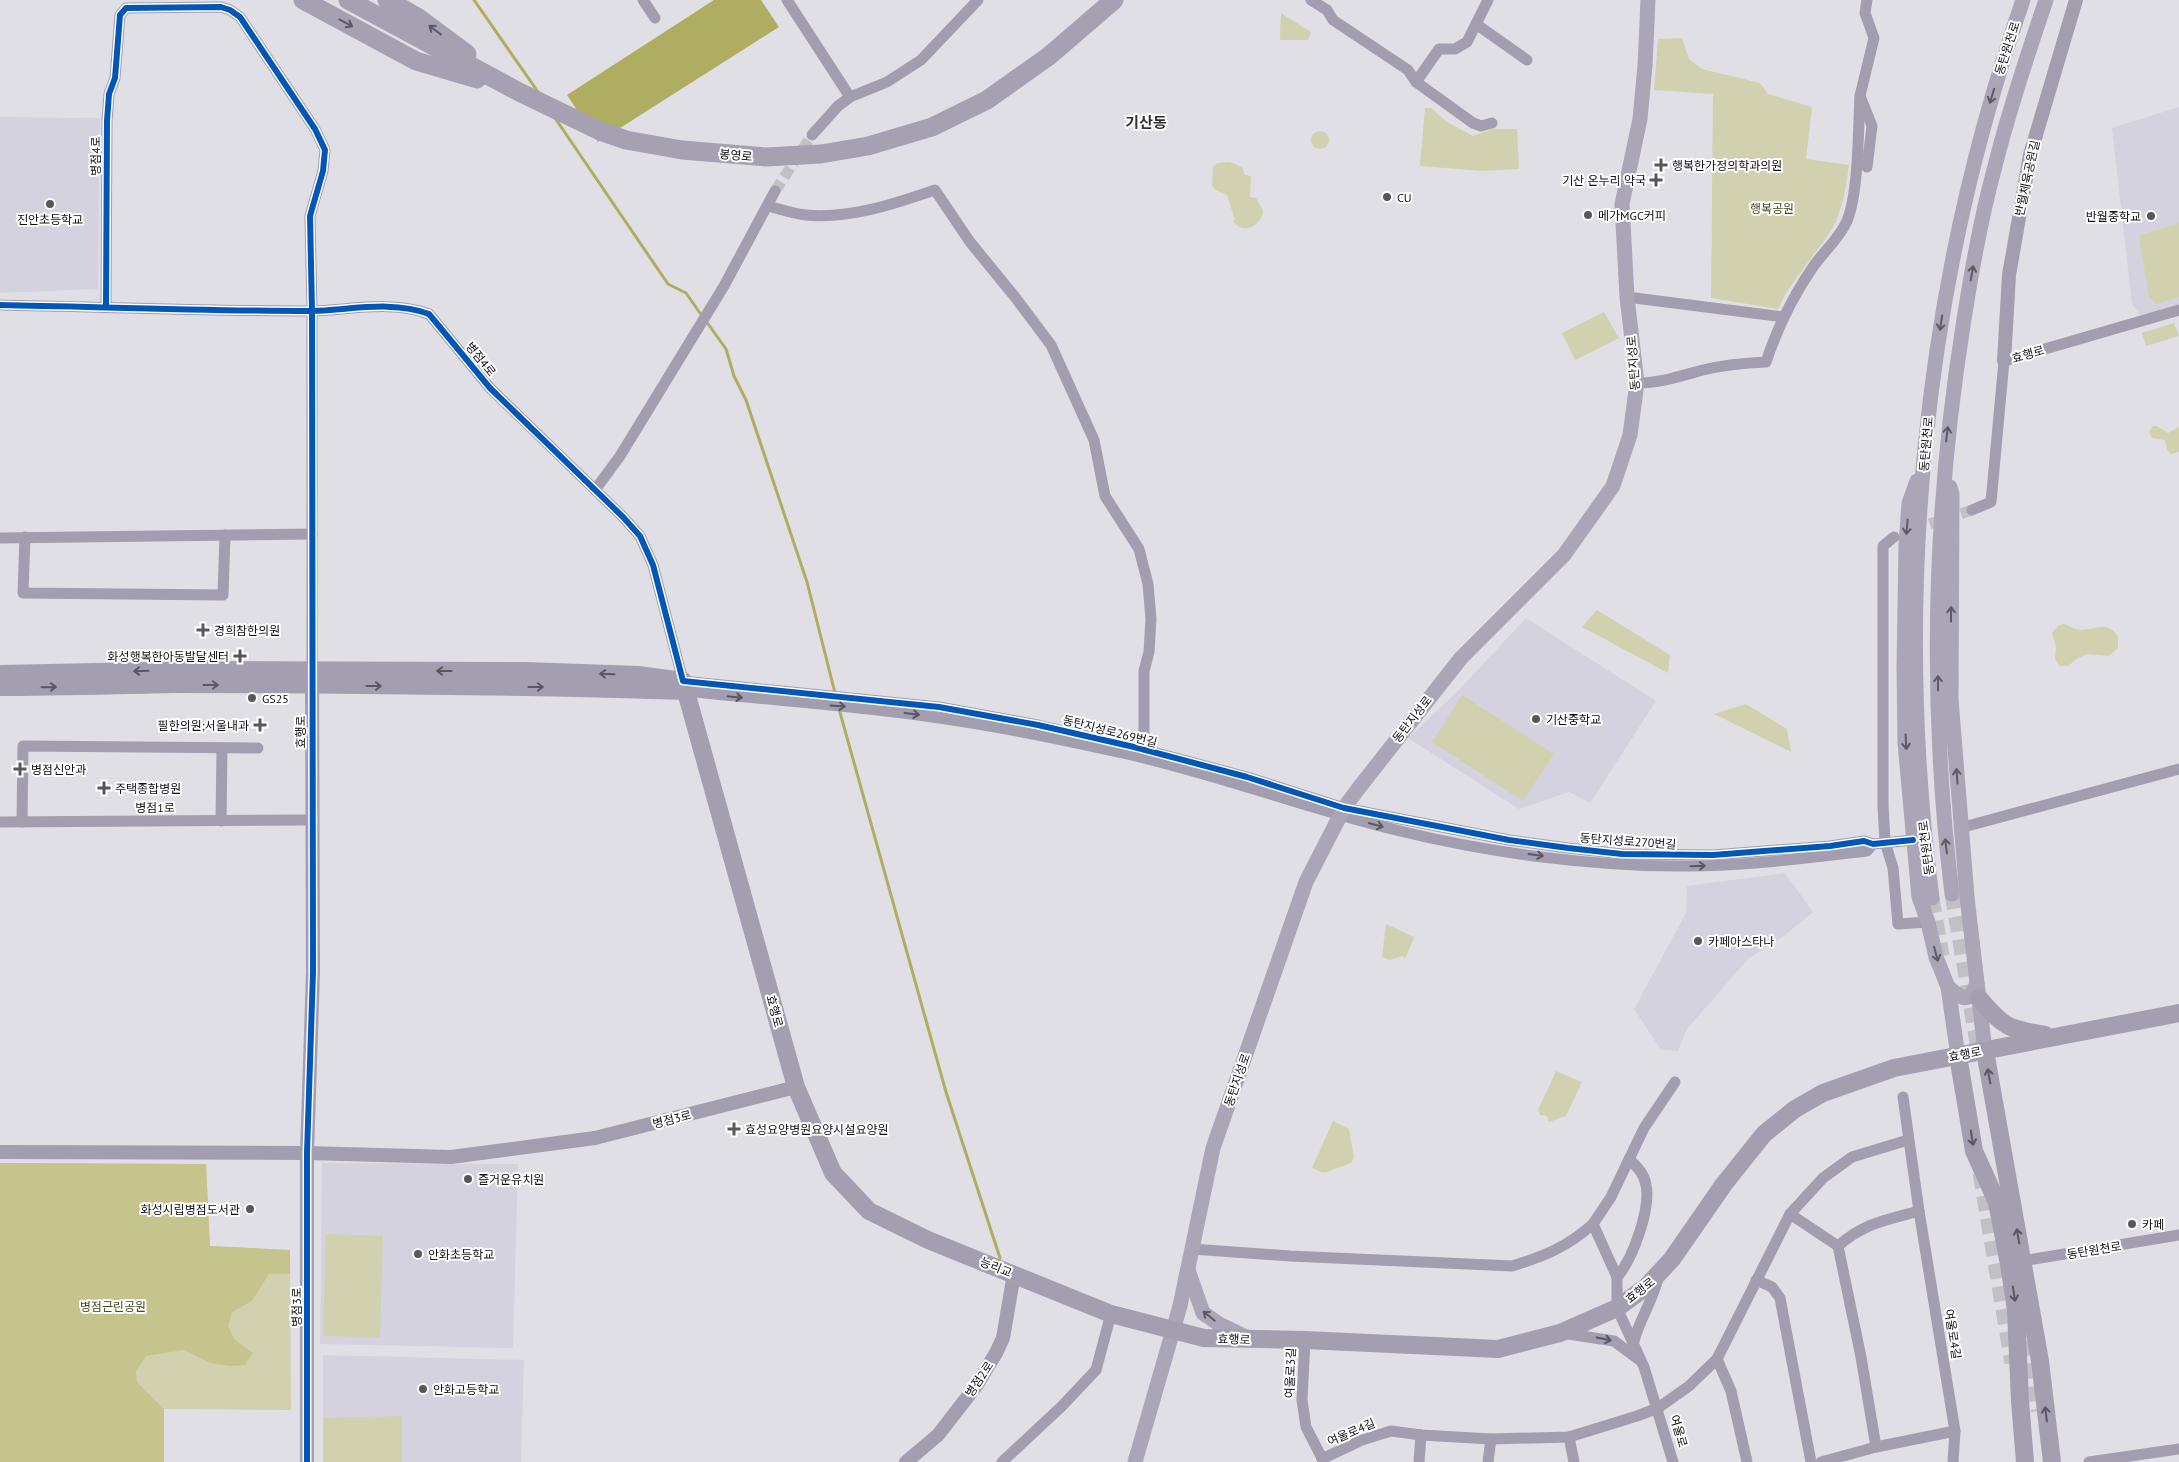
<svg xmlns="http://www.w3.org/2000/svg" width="2179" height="1462" font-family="'PT Sans','Noto Sans KR',sans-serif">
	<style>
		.built { fill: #d4d2de }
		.green { fill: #d1d1af }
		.forest { fill: #c6c48d }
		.water { fill: #afad61 }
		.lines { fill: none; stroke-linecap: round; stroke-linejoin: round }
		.stream { stroke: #afad61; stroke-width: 3 }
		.minor-tunnel { stroke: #c1c0c5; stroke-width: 11; stroke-dasharray: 11 5.5; stroke-linecap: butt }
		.secondary-tunnel { stroke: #c1c0c5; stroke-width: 15; stroke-dasharray: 15 8; stroke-linecap: butt }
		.minor { stroke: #a29eaf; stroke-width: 11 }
		.tertiary { stroke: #a29eaf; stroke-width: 14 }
		.secondary { stroke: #aaa6b7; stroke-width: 15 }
		.primary { stroke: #a49eb1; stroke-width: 18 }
		.trunk { stroke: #a5a0b2; stroke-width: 19 }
		.cycleway-casing { stroke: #fff; stroke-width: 9 }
		.cycleway { stroke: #0057b8; stroke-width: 6 }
		.oneway { stroke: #5a5862 }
		.oneway2 { stroke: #5c5a64 }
		.oneway3 { stroke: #5a5662 }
		.oneway4 { stroke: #585660 }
		.poi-dot { fill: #58585c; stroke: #fff; stroke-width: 2 }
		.labels { text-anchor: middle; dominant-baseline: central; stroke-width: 4; stroke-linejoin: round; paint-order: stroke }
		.street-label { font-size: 12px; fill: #0f0f12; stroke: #fff }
		.poi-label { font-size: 12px; fill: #0f0f12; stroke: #fff; text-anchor: start }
		.park-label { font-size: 12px; fill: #49481d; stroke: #fff }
		.quarter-label { font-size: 15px; font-weight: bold; fill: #333138; stroke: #fff }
	</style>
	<rect width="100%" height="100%" fill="#e0dfe5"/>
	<!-- built -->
	<g class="built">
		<polygon points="2179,107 2179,305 2141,316 2132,304 2112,128"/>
		<polygon points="0,117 100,118 98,289 0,293"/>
		<polygon points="1526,618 1656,701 1590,803 1569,792 1519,809 1408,738 1456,693"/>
		<polygon points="1785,873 1813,912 1785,935 1748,959 1687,1029 1678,1051 1661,1050 1634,1009 1686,913 1687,886"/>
		<polygon points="322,1163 518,1164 513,1348 320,1344"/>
		<polygon points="323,1355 524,1360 521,1462 323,1462"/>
	</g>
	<!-- green -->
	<g class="green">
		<polygon points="1281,13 1311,32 1308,40 1280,40"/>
		<path d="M1682,38L1689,59L1702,69L1760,83L1768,94L1812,107L1806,159L1849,165C1846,187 1843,209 1832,229C1815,256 1791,280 1778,309L1711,298L1713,94L1654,90L1658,39Z"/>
		<polygon points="1425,108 1431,108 1447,122 1473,136 1493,129 1517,129 1519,169 1483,171 1420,166"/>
		<circle cx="1320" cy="140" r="9"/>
		<path d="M1230,162L1242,167L1245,175L1251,176L1250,197L1256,198L1263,210C1263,224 1244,237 1233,221L1235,220L1227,195L1216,190L1212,186L1213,167L1217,163Z"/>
		<polygon points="2179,223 2179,297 2157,304 2149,297 2139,236"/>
		<polygon points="1604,312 1619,338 1575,360 1562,333"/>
		<polygon points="2174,323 2179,336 2146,346 2142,333"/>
		<polygon points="2153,426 2157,426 2168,433 2179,427 2179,452 2171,454 2167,450 2165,440 2152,438 2149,432"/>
		<polygon points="1597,610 1670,655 1668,673 1582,627"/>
		<path d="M2064,624C2070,626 2075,629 2080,630C2095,630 2108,620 2118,637V648L2109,656L2087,654L2078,658L2068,666H2060L2055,659L2056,646L2052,633L2059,625Z"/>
		<polygon points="1462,695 1554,754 1523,801 1432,742"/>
		<polygon points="1746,704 1787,729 1791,752 1714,714"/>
		<polygon points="1386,924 1414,937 1405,959 1403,956 1390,960 1382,957"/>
		<polygon points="1556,1071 1582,1082 1566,1116 1549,1122 1547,1116 1540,1115 1538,1110"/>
		<polygon points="1333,1121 1349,1129 1354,1158 1351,1163 1324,1173 1312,1168"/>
		<polygon points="0,1163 206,1164 210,1246 290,1250 291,1410 164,1409 164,1462 0,1462"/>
		<polygon points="326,1234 383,1236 380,1337 323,1336"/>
		<polygon points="402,1416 402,1462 323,1462 323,1418"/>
	</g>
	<!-- forest -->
	<polygon class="forest" points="0,1163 206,1164 210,1246 290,1250 290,1274 269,1274 252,1301 232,1312 228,1326 235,1340 253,1353 245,1365 230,1366 211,1363 184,1350 146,1356 136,1371 137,1382 164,1409 164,1462 0,1462"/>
	<!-- water -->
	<polygon class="water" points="714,0 761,0 779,27 598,142 567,95"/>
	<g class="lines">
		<!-- stream -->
		<g class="stream">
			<polyline points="474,0 538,92"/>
			<polyline points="555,118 668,284 686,293 702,316"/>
			<polyline points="706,321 726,349 734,376 746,400 807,582 835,693"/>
			<polyline points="839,709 946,1092 1000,1258"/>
		</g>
		<!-- minor-tunnel -->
		<g class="minor-tunnel">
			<polyline points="775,191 812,135"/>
			<polyline points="1914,529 1972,510"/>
		</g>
		<!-- secondary-tunnel -->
		<g class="secondary-tunnel">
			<polyline points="1952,894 1978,1049"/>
			<polyline points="1932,898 1942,956"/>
			<polyline points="1980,1173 2012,1363"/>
			<polyline points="2023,1318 2038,1411"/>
		</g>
		<!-- minor -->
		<g class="minor">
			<polyline points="643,0 655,18"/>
			<polyline points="787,0 850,97"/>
			<polyline points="1311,0 1327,10 1333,20 1408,70 1416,82 1473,123 1481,126 1492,123"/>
			<polyline points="1867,0 1865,13 1874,38 1860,96 1872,126 1867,167"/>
			<polyline points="1476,24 1527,60"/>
			<polyline points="1416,82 1439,49 1455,49 1467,42 1488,0"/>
			<polyline points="812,135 838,106 850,97 887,82 921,60 978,0"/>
			<path d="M768,206C780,209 794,214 806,215C851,219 894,204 935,190L970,242L1015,297L1051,345L1094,440L1105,496L1139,549L1148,584L1151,619L1149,652L1144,671V750"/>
			<polyline points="1627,297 1784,317"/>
			<path d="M0,305C104,307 208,311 312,311C349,310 393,300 429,314L490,388L623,517L640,536L653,565L683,681L939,707L1038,725L1134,747L1247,777L1344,808L1509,840L1568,848L1622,854L1713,855L1830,846L1864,841L1873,844L1913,840"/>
			<polyline points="106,307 107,121 109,94 115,78 120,15 126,8 221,7 230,10 240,17 315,129 325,150 323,171 310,216 312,311 312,671"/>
			<path d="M1637,383C1660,383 1681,376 1703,370C1724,365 1744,363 1766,362C1777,329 1793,296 1813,267C1824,251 1839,239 1847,221C1859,191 1858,130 1860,96"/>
			<polyline points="595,490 620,456 724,286 775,191"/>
			<polyline points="1972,510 1991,502 2004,361 2179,310"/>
			<polyline points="25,537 23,593 223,595 225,535"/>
			<polyline points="1894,537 1883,546 1883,805 1885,842 1893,868 1898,924 1928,922"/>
			<polyline points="0,538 312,534"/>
			<path d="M686,691C768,700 851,705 932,717C998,726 1063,740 1127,754C1220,775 1308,809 1400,831C1490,853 1594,867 1687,866C1747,866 1807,858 1867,851L1873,844"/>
			<polyline points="221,821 222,748"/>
			<polyline points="0,822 311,820"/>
			<polyline points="22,822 23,746 258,748"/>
			<polyline points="1960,828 2179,769"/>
			<polyline points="1903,1097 1919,1211 1955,1431 1953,1462"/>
			<polyline points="1790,1214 1838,1246"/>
			<path d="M1192,1249L1290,1256L1512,1266C1545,1256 1567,1247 1593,1224"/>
			<polyline points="2016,1262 2179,1235"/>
			<path d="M1617,1277C1633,1259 1651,1208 1646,1185C1644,1173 1637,1167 1629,1159"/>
			<polyline points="1756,1280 1772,1287 1780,1298 1811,1462"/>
			<polyline points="1562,1333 1614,1341 1641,1361"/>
			<polyline points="1305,1340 1302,1400 1306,1427 1324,1462"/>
			<path d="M1634,1341C1640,1318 1654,1299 1659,1275"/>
			<polyline points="1717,1359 1731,1391 1747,1462"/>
			<polyline points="1569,1437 1574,1462"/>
			<path d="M1876,1447L1861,1357L1838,1246C1864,1223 1886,1220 1919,1211"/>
			<polyline points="1322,1459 1362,1440 1391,1431 1421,1435 1491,1439 1569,1437 1637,1416 1658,1408 1689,1386 1717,1359 1790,1214 1823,1178 1852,1157 1908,1140"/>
			<polyline points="1002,1462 1062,1406 1096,1370 1111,1314"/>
			<polyline points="1419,1462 1421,1435"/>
			<polyline points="1488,1462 1491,1439"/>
			<polyline points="1673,1462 1644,1367 1617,1308 1617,1277 1593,1224 1611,1197 1644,1128 1675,1082"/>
			<polyline points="1821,1462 1876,1447 1955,1431"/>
			<polyline points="2089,1462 2179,1449"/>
		</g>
		<!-- tertiary -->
		<g class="tertiary">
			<polyline points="2004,361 2009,275 2030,155 2076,0"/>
			<polyline points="0,1152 307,1153 451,1157 595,1138 796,1087"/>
			<polyline points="307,1462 307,1153 313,972 312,675"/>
			<polyline points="906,1462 938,1435 976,1386 996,1353 1003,1338 1014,1274"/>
		</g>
		<!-- secondary -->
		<g class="secondary">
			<polyline points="1917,481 1909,503 1906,545 1904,667 1905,743 1919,897 1928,922 1936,957 1948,987 1958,1056"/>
			<polyline points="1950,487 1952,494 1951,699 1967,897 1985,1051"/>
			<path d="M1952,894C1929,704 1933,515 1963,326C1971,274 1980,221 1994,170C2008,113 2027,56 2046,0"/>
			<path d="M1932,898C1893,597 1923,287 2023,0"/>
			<path d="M1948,987C1963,1000 1969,1004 1977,983"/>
			<polyline points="1188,1270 1203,1313 1219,1324 1248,1338"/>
			<polyline points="1135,1462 1180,1306 1213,1148 1306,882 1344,808 1358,789 1461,658 1564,555 1613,486 1630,435 1637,383 1627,297 1622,204 1640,119 1645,66 1648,0"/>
		</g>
		<!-- primary -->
		<g class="primary">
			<polyline points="0,674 194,670 525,671 638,675 683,681 796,1087 833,1173 869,1211 928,1240 1111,1314 1204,1338 1305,1340 1498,1349 1560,1333 1617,1308 1646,1287 1672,1259 1724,1184 1764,1134 1795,1109 1823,1093 1894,1068 2179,1013"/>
			<path d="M0,687C59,687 118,685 177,684C347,684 517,686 686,691"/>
			<path d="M1979,998C2003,1027 2008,1029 2045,1035"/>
			<polyline points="1985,1051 2040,1361 2052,1462"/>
			<polyline points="1958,1056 1974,1151 1997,1202 2009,1264 2016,1310 2020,1401 2025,1462"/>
		</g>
		<!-- trunk -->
		<g class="trunk">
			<polyline points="303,0 416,61 477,79"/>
			<polyline points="348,0 519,92 600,131 626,140 682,150 766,157 821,154 868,146 932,127 987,100 1049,56 1114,0"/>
			<polyline points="387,0 417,17 467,54"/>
		</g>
		<!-- cycleway casing -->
		<g class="cycleway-casing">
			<g id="cycleway">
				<path d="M0,305C104,307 208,311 312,311C349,310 393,300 429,314L490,388L623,517L640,536L653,565L683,681L939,707L1038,725L1134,747L1247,777L1344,808L1509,840L1568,848L1622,854L1713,855L1830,846L1864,841L1873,844L1913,840"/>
				<polyline points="106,307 107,121 109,94 115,78 120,15 126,8 221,7 230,10 240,17 315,129 325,150 323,171 310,216 312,311 313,972 307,1153 307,1462"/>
			</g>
		</g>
		<!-- cycleway -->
		<use href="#cycleway" class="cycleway"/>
	</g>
	<!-- one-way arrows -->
	<defs><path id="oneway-shaft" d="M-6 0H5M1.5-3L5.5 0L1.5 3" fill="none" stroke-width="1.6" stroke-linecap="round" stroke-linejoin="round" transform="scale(1.25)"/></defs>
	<g class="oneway">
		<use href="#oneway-shaft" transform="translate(346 23) rotate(28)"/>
		<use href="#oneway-shaft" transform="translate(435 30) rotate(-143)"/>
	</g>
	<g class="oneway2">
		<use href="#oneway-shaft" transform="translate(1992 96) rotate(107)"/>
		<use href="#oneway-shaft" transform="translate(1972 273) rotate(-80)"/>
		<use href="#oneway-shaft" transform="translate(1941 323) rotate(99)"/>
		<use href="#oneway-shaft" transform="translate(1947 434) rotate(-83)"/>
		<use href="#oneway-shaft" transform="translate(1907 527) rotate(95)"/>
		<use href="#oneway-shaft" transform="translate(1951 614) rotate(-90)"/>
		<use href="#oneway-shaft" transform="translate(1938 683) rotate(-90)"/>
		<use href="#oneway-shaft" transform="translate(1906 742) rotate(87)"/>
		<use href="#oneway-shaft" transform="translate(1957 776) rotate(-94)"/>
		<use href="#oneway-shaft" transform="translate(1946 846) rotate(-97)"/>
		<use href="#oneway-shaft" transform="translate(1936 954) rotate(75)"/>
		<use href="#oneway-shaft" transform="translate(1209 1316) rotate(-141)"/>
	</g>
	<g class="oneway3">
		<use href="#oneway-shaft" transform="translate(141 671) rotate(178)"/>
		<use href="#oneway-shaft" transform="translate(444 671) rotate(-180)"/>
		<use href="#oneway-shaft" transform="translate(607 674) rotate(-178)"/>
		<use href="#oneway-shaft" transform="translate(211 685)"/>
		<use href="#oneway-shaft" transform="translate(374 686)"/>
		<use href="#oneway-shaft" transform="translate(49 687) rotate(-1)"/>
		<use href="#oneway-shaft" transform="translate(536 687)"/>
		<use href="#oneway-shaft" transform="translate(1989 1076) rotate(-100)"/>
		<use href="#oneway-shaft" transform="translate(1972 1138) rotate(81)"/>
		<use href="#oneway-shaft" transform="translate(2018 1236) rotate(-100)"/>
		<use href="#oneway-shaft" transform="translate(2014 1294) rotate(81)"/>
		<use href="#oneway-shaft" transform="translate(2046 1414) rotate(-97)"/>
	</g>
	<g class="oneway4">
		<use href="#oneway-shaft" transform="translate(735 697) rotate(6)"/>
		<use href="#oneway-shaft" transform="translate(838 706) rotate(4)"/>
		<use href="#oneway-shaft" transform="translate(912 714) rotate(7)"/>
		<use href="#oneway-shaft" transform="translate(1376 825) rotate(15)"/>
		<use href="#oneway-shaft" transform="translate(1536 855) rotate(8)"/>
		<use href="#oneway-shaft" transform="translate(1698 866) rotate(-2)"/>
		<use href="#oneway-shaft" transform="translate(1604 1339) rotate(12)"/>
	</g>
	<!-- markers -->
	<g class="poi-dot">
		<path d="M1658.5 157.5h5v5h5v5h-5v5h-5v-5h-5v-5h5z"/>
		<path d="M1653.5 172.5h5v5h5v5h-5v5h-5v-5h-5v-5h5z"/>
		<circle cx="1387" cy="197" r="5"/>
		<circle cx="50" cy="204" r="5"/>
		<circle cx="1588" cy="215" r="5"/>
		<circle cx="2151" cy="216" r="5"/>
		<path d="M200.5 622.5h5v5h5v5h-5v5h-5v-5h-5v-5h5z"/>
		<path d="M237.5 648.5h5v5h5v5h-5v5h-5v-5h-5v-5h5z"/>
		<circle cx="252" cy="698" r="5"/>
		<circle cx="1536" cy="719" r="5"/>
		<path d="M257.5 717.5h5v5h5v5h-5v5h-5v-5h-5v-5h5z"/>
		<path d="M17.5 761.5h5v5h5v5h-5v5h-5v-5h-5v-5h5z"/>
		<path d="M101.5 780.5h5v5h5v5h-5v5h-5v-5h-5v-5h5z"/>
		<circle cx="1698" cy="941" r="5"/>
		<path d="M731.5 1121.5h5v5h5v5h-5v5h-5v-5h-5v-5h5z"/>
		<circle cx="468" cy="1179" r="5"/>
		<circle cx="250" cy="1209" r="5"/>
		<circle cx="2132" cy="1224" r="5"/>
		<circle cx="418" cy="1254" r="5"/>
		<circle cx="423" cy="1389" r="5"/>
	</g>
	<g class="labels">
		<!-- street labels -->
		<g class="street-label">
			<text transform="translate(2007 48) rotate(-72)">동탄원천로</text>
			<text transform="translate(736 155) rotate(5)">봉영로</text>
			<text transform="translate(95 156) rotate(-90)">병점4로</text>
			<text transform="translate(2027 178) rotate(-78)">반월체육공원길</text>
			<text transform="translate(2028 354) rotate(-16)">효행로</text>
			<text transform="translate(481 359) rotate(51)">병점4로</text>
			<text transform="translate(1633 363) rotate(-94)">동탄지성로</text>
			<text transform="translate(1926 444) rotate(-85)">동탄원천로</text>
			<text transform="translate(1412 719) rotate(-52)">동탄지성로</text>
			<text transform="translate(1110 731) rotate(14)">동탄지성로269번길</text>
			<text transform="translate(300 732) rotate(-90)">효행로</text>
			<text x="155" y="807">병점1로</text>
			<text transform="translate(1628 841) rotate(4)">동탄지성로270번길</text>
			<text transform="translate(1926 848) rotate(-97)">동탄원천로</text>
			<text transform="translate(775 1011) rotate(75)">효행로</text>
			<text transform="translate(1965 1054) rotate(-11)">효행로</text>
			<text transform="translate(1237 1080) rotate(-71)">동탄지성로</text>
			<text transform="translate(672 1119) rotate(-14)">병점3로</text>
			<text transform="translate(2094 1250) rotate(-9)">동탄원천로</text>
			<text transform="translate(996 1267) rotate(22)">능리교</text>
			<text transform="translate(1640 1290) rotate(-38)">효행로</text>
			<text transform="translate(296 1307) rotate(-90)">병점3로</text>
			<text transform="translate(1953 1334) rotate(81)">여울로4길</text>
			<text transform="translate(1234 1339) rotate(2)">효행로</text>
			<text transform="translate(1290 1373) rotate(-88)">여울로3길</text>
			<text transform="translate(979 1379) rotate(-56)">병점2로</text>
			<text transform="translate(1679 1431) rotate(74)">여울로</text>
			<text transform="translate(1351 1432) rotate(-23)">여울로4길</text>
		</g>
		<!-- poi labels -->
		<g class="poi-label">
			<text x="1672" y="165">행복한가정의학과의원</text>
			<text x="1646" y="180" text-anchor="end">기산 온누리 약국</text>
			<text x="1397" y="197">CU</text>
			<text x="1598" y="215">메가MGC커피</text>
			<text x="2141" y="216" text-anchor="end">반월중학교</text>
			<text x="50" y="219" text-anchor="middle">진안초등학교</text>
			<text x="214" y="630">경희참한의원</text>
			<text x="229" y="656" text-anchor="end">화성행복한아동발달센터</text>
			<text x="262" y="698">GS25</text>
			<text x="1546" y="719">기산중학교</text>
			<text x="249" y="725" text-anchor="end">필한의원;서울내과</text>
			<text x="31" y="769">병점신안과</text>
			<text x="115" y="788">주택종합병원</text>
			<text x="1708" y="941">카페아스타나</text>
			<text x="745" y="1129">효성요양병원요양시설요양원</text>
			<text x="478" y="1179">즐거운유치원</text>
			<text x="240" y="1209" text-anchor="end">화성시립병점도서관</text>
			<text x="2142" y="1224">카페</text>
			<text x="428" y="1254">안화초등학교</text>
			<text x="433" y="1389">안화고등학교</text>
		</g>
		<!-- park labels -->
		<g class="park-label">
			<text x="1772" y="208">행복공원</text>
			<text x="113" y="1306">병점근린공원</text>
		</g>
		<!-- quarter labels -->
		<g class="quarter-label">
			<text x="1146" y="122">기산동</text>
		</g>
	</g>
</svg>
